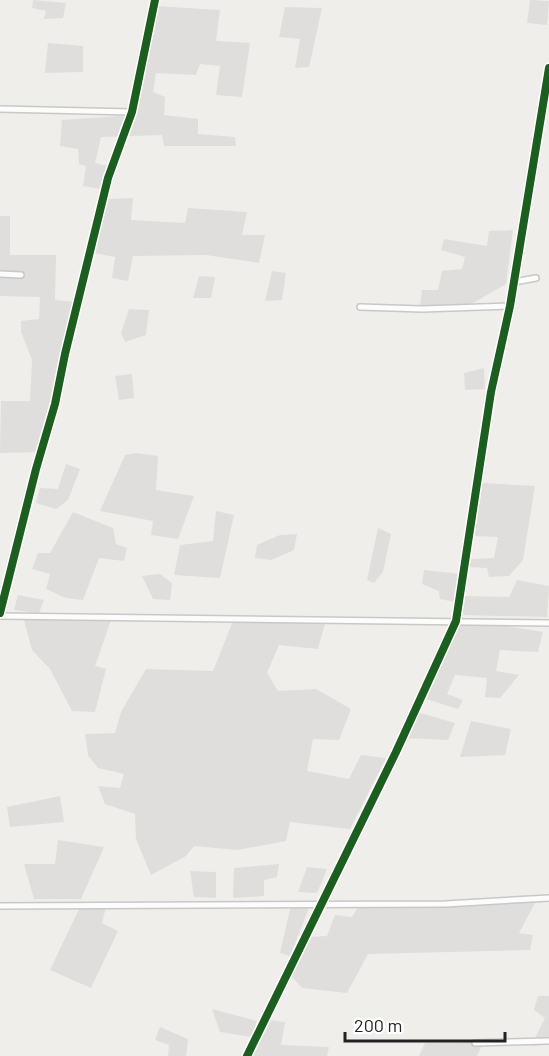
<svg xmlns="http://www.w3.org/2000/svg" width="549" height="1056" font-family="Barlow,sans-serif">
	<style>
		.residential { fill: #dfdedc }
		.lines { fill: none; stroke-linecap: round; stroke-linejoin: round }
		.street-casing { stroke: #c9c8c7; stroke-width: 8 }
		.street { stroke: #fdfcfc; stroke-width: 5 }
		.cycleway-casing { stroke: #fff; stroke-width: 11 }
		.cycleway { stroke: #1b5e20; stroke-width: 8 }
	</style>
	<rect width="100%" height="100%" fill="#f0eeeb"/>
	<!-- residential -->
	<g class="residential">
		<polygon points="33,0 66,3 63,18 44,19 46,11 32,8"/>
		<polygon points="530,0 549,1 547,25 527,23"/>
		<polygon points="155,6 220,10 216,41 250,43 242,97 216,95 220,66 200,64 196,75 156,73 153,92 165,97 164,115 198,119 198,134 235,137 236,146 164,146 162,135 101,137 95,163 107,166 101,189 83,186 86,166 79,164 78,149 60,146 62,120 136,115"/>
		<polygon points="285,7 322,8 309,67 295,68 300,39 279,37"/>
		<polygon points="48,43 83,46 83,72 45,73"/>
		<polygon points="133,198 131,220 185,223 188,208 247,212 242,235 265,235 259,263 206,255 133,256 128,281 112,278 115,257 94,253 109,199"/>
		<polygon points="0,216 10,216 10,255 56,255 55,300 76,302 42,452 0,453 1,401 30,401 32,360 21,332 21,321 39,319 40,297 0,296"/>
		<polygon points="513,230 506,284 468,306 437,310 420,305 422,290 438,290 442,271 462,269 465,257 441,250 444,239 487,246 489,231"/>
		<polygon points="272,271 286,273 282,300 265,301"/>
		<polygon points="199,276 215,277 211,298 193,298"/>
		<polygon points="129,309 149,310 146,335 125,342 121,333"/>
		<polygon points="484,368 485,389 465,390 464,373"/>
		<polygon points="132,374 134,398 119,400 115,376"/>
		<polygon points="136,453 158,456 156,490 194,496 178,539 151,535 153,521 100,511 125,455"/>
		<polygon points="66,464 80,469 68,500 56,509 36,503 40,488 58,489"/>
		<polygon points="482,483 535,486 523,560 509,576 489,577 487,568 469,567 471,559 494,558 498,537 472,536"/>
		<polygon points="216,511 234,515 220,578 174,575 180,545 213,541"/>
		<polygon points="73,512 113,528 116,544 127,548 124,561 99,558 83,600 66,598 46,589 50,574 32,569 38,553 50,553"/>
		<polygon points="378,528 391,534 383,572 374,583 367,580"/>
		<polygon points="297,534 294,550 271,560 255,558 257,545 280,535"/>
		<polygon points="424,570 460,574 455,602 440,599 439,591 422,584"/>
		<polygon points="160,574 172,583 170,600 153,599 142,576"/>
		<polygon points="517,580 549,586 547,617 462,615 465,596 509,597"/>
		<polygon points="18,595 44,600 39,613 14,610"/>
		<polygon points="24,620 111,620 95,666 106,669 95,712 72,711 50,669 32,650"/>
		<polygon points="233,621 325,623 318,649 279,645 267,673 278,691 316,689 351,709 339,740 313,739 307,771 349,779 361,755 386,758 350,829 290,822 286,841 237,850 194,846 186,856 151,875 136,839 135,814 105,804 98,786 120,788 124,774 98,768 88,755 85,734 115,733 121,712 146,669 213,671"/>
		<polygon points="458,623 501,625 543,632 538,652 500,650 496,671 519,675 500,698 485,697 487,678 455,675 447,694 463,700 458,709 426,699"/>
		<polygon points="417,712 455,723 448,740 405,738"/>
		<polygon points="471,721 511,729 505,755 460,757"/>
		<polygon points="60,796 64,822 10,827 7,807"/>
		<polygon points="58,840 104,847 81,899 34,899 24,864 55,864"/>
		<polygon points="279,864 277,877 264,880 264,896 233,898 234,868"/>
		<polygon points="307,867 327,869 317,893 298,892"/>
		<polygon points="190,871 216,872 216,898 194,897"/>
		<polygon points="536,901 519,933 533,935 530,950 368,954 347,993 302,988 291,976 309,937 327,936 335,915 352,917 360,904"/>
		<polygon points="291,905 309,908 290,956 280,953"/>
		<polygon points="80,907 106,907 102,923 118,931 91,988 50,970"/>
		<polygon points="538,996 549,996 549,1044 531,1046 545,1018 534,1010"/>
		<polygon points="212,1009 257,1021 252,1037 220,1032"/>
		<polygon points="269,1020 285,1022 281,1045 329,1047 327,1056 250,1056"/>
		<polygon points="160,1027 188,1039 186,1056 168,1056 169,1045 155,1040"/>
		<polygon points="469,1042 483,1043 477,1056 419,1056 425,1043"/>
	</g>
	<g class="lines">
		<!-- street casing -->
		<g class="street-casing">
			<g id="street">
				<polyline points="0,109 132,112"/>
				<polyline points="0,274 21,275"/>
				<polyline points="514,282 536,278"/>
				<polyline points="360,307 422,309 510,306"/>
				<polyline points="0,613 36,469 55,404 65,354 108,178 132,112 155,0"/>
				<polyline points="0,616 549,623"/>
				<polyline points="0,906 445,904 549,898"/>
				<polyline points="475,1043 549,1041"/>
				<polyline points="247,1056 396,752 456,621 491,392 510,306 549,68"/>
			</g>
		</g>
		<!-- street -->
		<use href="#street" class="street"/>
		<!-- cycleway casing -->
		<g class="cycleway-casing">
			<g id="cycleway">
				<polyline points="0,613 36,469 55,404 65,354 108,178 132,112 155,0"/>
				<polyline points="247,1056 396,752 456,621 491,392 510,306 549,68"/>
			</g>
		</g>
		<!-- cycleway -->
		<use href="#cycleway" class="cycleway"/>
	</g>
	<!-- scale -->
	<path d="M345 1032v9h160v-9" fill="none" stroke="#222222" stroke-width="3"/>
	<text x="354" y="1032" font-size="18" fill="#222222" stroke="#ffffff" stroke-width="4.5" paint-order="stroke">200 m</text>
</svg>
